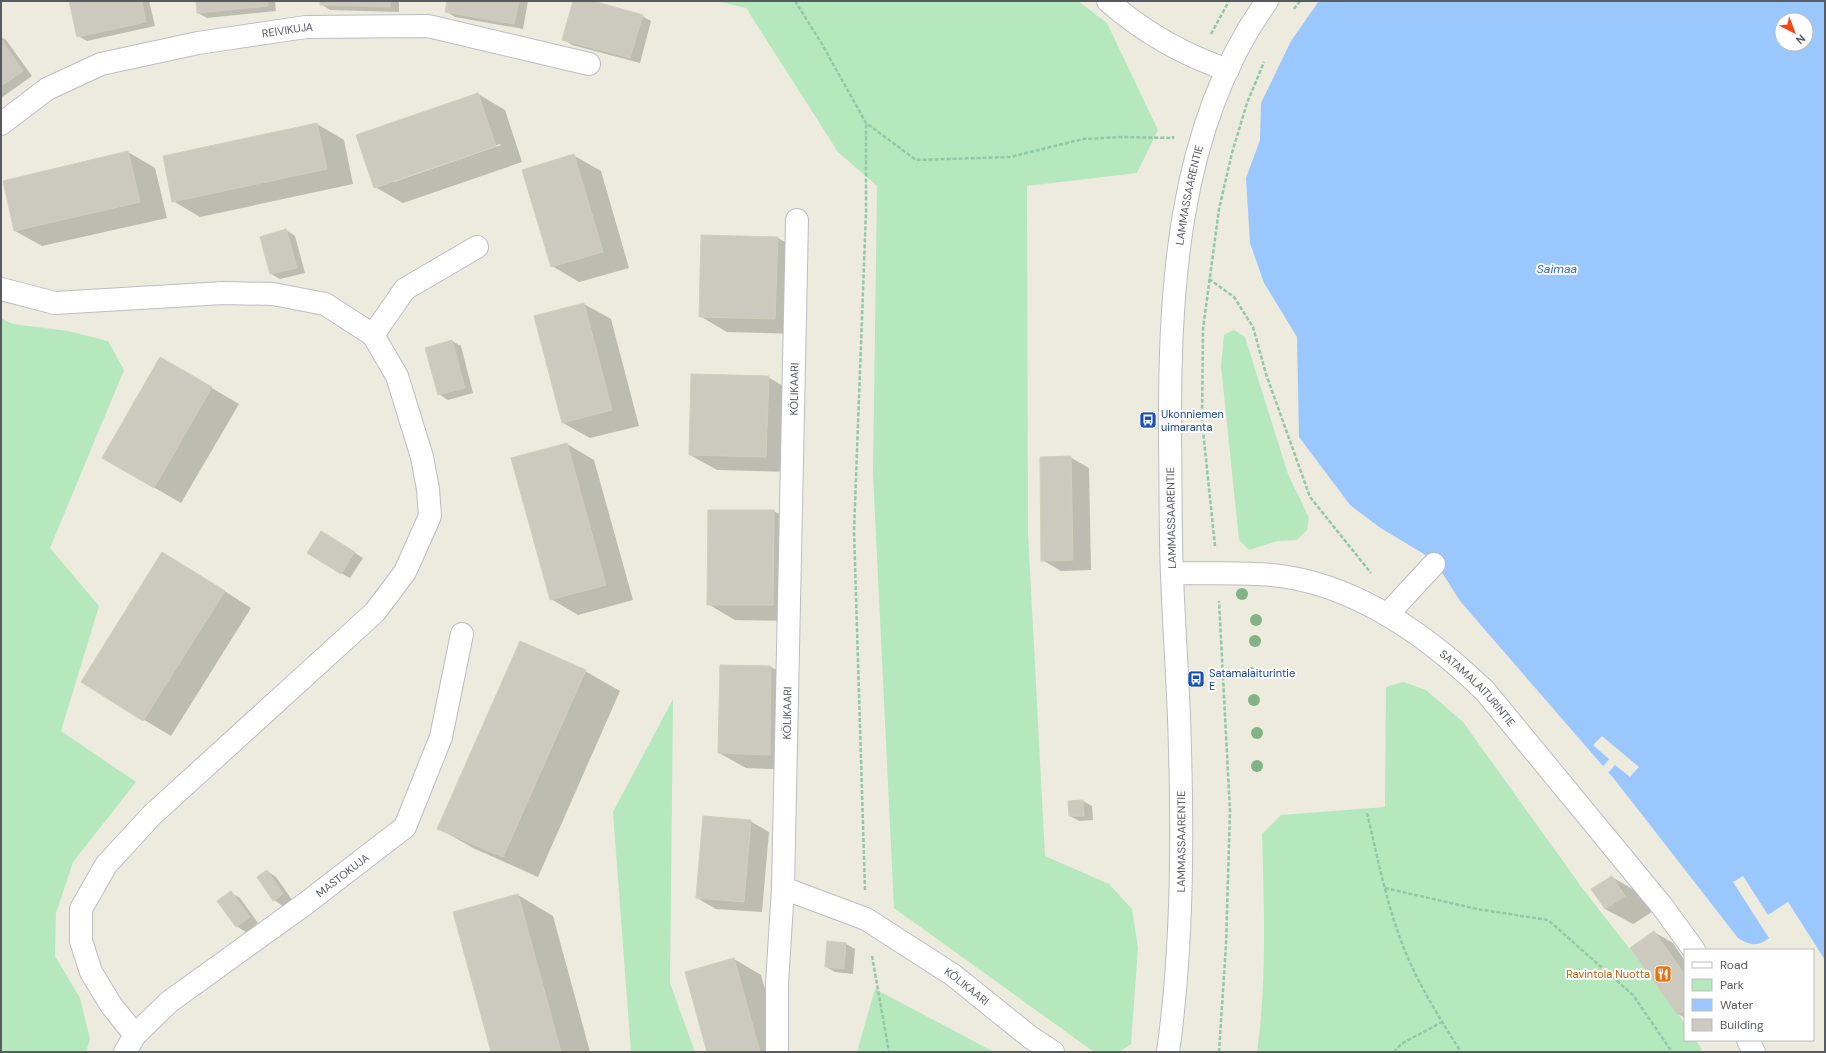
<svg xmlns="http://www.w3.org/2000/svg" width="1826" height="1053" font-family="'DM Sans',sans-serif">
	<style>
		.green { fill: #b6e8bd }
		.water { fill: #9bc7ff; fill-rule: evenodd }
		.pier { fill: #edebde }
		.shadow { fill: #0003; fill-rule: evenodd }
		.building { fill: #cccabf; stroke: #d2cebc }
		.lines { fill: none; stroke-linecap: round; stroke-linejoin: round }
		.minor-casing { stroke: #bbbdc4; stroke-width: 24 }
		.path { stroke: #8fc9a7; stroke-width: 2.5; stroke-dasharray: 4 2; stroke-linecap: butt }
		.minor { stroke: #fff; stroke-width: 22 }
		.tree { fill: #82b384 }
		.labels { text-anchor: middle; dominant-baseline: central; stroke-width: 4; stroke-linejoin: round; paint-order: stroke }
		.street-label { font-size: 11px; fill: #575a61; stroke: #fff }
		.transit-label { font-size: 11px; fill: #164399; stroke: #fff; text-anchor: start }
		.food-label { font-size: 11px; fill: #c56008; stroke: #fff; text-anchor: end }
		.water-label { font-size: 12px; font-style: italic; fill: #326ace; stroke: #fff }
	</style>
	<rect width="100%" height="100%" fill="#edebde"/>
	<!-- green -->
	<g class="green">
		<polygon points="717,1 1078,1 1107,23 1158,130 1137,173 1027,186 1028,532 1045,856 1109,884 1132,909 1138,948 1131,1044 1119,1052 1094,1052 894,908 873,474 877,186 838,152 746,8"/>
		<polygon points="1,318 13,324 68,331 108,341 124,370 50,548 99,606 61,731 136,782 73,862 56,913 55,956 80,998 90,1039 86,1052 1,1052"/>
		<polygon points="1234,330 1245,337 1288,474 1309,518 1307,530 1297,540 1278,541 1249,550 1239,540 1221,366 1224,335"/>
		<path d="M1403,682L1426,690L1463,722L1583,889L1668,998L1685,1024V1040H1696L1703,1052H1257C1267,980 1264,906 1262,834L1281,815L1385,807L1386,687Z"/>
		<polygon points="673,699 670,983 695,1052 631,1052 613,812"/>
		<polygon points="875,989 994,1052 857,1052"/>
	</g>
	<!-- water -->
	<path class="water" d="M1319,1H1825V960L1788,902L1768,915L1779,931C1762,943 1757,950 1738,938L1615,780L1460,601L1443,574L1424,554L1379,527L1350,505L1299,437L1297,337L1264,283L1250,243L1246,178L1260,140L1261,103L1291,41ZM1782,20H1806V44H1782Z"/>
	<!-- pier -->
	<g class="pier">
		<polygon points="1602,736 1639,767 1630,777 1615,765 1607,774 1602,768 1609,759 1593,745"/>
		<polygon points="1743,876 1768,915 1788,902 1825,962 1787,905 1771,916 1781,932 1769,938 1733,882"/>
	</g>
	<!-- shadow -->
	<g class="shadow">
		<polygon points="70,1 149,1 155,26 87,41 78,36"/>
		<polygon points="197,1 275,1 276,11 207,18 198,13"/>
		<polygon points="321,1 399,1 399,12 330,10 321,4"/>
		<polygon points="448,1 528,1 523,29 455,17 446,11"/>
		<polygon points="574,1 589,1 642,16 651,21 640,63 572,45 563,39"/>
		<polygon points="1,37 6,40 32,76 1,98"/>
		<path d="M478,94L505,110L522,162L403,203L375,187ZM500,144L501,145L394,182V180Z"/>
		<polygon points="317,124 344,140 353,184 200,217 173,201"/>
		<polygon points="128,152 155,168 167,218 42,246 15,231 4,181"/>
		<polygon points="573,155 601,171 629,268 579,282 552,266"/>
		<polygon points="286,230 295,236 305,273 280,279 271,274 261,237"/>
		<polygon points="778,238 805,253 802,334 727,332 700,316"/>
		<polygon points="584,304 611,319 639,426 590,438 563,423"/>
		<polygon points="452,341 461,346 473,393 448,400 439,394"/>
		<polygon points="161,358 239,404 181,503 103,458"/>
		<polygon points="768,377 795,393 793,472 717,470 690,455"/>
		<polygon points="567,444 594,460 633,600 578,615 551,599"/>
		<polygon points="1070,457 1089,468 1091,570 1061,571 1042,560"/>
		<polygon points="774,511 801,527 800,621 735,620 708,604"/>
		<polygon points="330,537 363,558 350,578 341,573"/>
		<polygon points="190,569 251,608 171,736 82,682"/>
		<polygon points="721,666 771,667 798,682 797,770 746,768 719,753"/>
		<polygon points="585,671 620,691 538,877 473,848 438,828"/>
		<polygon points="1083,801 1092,806 1093,820 1079,821 1070,816"/>
		<polygon points="750,821 769,832 762,912 716,909 697,898"/>
		<polygon points="267,871 276,877 292,900 283,906 274,900 258,877"/>
		<polygon points="1612,877 1639,893 1652,912 1633,924 1605,909"/>
		<polygon points="231,893 240,898 258,923 246,932 236,926"/>
		<polygon points="518,895 553,916 590,1052 492,1052"/>
		<polygon points="1654,932 1673,943 1685,961 1685,1018 1678,1014"/>
		<polygon points="846,944 855,949 853,974 835,972 826,967"/>
		<polygon points="734,959 761,975 783,1052 709,1052"/>
	</g>
	<!-- building -->
	<g class="building">
		<polygon points="69,1 142,1 146,22 77,37"/>
		<polygon points="196,1 267,1 268,6 197,13"/>
		<polygon points="320,1 390,1 390,7 320,5"/>
		<polygon points="447,1 519,1 514,24 445,12"/>
		<polygon points="573,1 593,1 643,15 630,58 562,40"/>
		<polygon points="1,39 23,71 1,86"/>
		<polygon points="478,93 496,146 374,188 356,135"/>
		<polygon points="317,123 327,169 172,202 163,156"/>
		<polygon points="128,151 140,202 14,231 3,181"/>
		<polygon points="574,154 603,252 551,267 522,170"/>
		<polygon points="286,229 297,268 270,274 260,237"/>
		<polygon points="701,235 778,237 775,319 699,317"/>
		<polygon points="584,303 612,410 562,423 534,316"/>
		<polygon points="452,340 465,388 438,395 425,348"/>
		<polygon points="160,357 212,387 154,488 102,458"/>
		<polygon points="691,374 769,376 766,457 689,455"/>
		<polygon points="567,443 606,585 550,600 511,458"/>
		<polygon points="1071,456 1073,560 1041,561 1040,457"/>
		<polygon points="708,510 774,510 773,605 707,605"/>
		<polygon points="321,531 355,552 341,574 307,553"/>
		<polygon points="162,552 225,591 143,721 81,682"/>
		<polygon points="520,641 586,670 503,857 437,829"/>
		<polygon points="720,665 771,666 770,755 718,753"/>
		<polygon points="1083,800 1084,816 1069,816 1068,801"/>
		<polygon points="703,816 751,820 744,902 696,898"/>
		<polygon points="267,870 283,894 273,901 257,877"/>
		<polygon points="1612,876 1625,896 1605,909 1591,889"/>
		<polygon points="231,891 250,917 236,927 217,901"/>
		<polygon points="518,894 561,1052 491,1052 453,912"/>
		<polygon points="1654,931 1685,975 1685,1009 1678,1015 1630,948"/>
		<polygon points="827,941 846,943 844,969 825,967"/>
		<polygon points="734,958 760,1052 707,1052 685,972"/>
	</g>
	<g class="lines">
		<!-- minor casing -->
		<g class="minor-casing">
			<g id="minor">
				<path d="M1108,1C1142,31 1184,55 1228,70"/>
				<path id="s1" d="M1,124L47,89L101,64L198,43L306,27L428,26L589,64"/>
				<path id="s2" d="M797,220L783,888L866,919L953,975L1030,1037L1053,1052"/>
				<polyline points="1,289 55,303 223,293 273,294 325,304 373,335"/>
				<path id="s3" d="M1172,573C1205,574 1239,572 1272,575C1355,583 1427,635 1485,691L1662,906L1694,950"/>
				<polyline points="1387,615 1434,564"/>
				<polyline points="135,1035 111,1005 91,972 81,941 81,909 106,865 152,815 375,612 405,572 430,516 428,489 422,457 397,376 373,335 405,289 477,247"/>
				<polyline points="1748,1040 1754,1052"/>
				<path id="s4" d="M125,1052L135,1035L169,1002L305,904L405,827L441,737L462,634"/>
				<polyline points="777,1052 777,983 783,888"/>
				<path id="s5" d="M1168,1052C1182,953 1183,851 1180,751C1179,692 1174,633 1172,574C1170,531 1171,488 1170,445C1169,295 1176,128 1267,1"/>
			</g>
		</g>
		<!-- path -->
		<g class="path">
			<polyline points="795,1 822,44 866,123 916,160 1010,157 1083,139 1120,137 1173,138 1173,136"/>
			<polyline points="1294,9 1300,1"/>
			<polyline points="1211,34 1229,1"/>
			<polyline points="1209,279 1234,297 1253,327 1266,374 1310,497 1371,573"/>
			<polyline points="1215,546 1202,421 1203,329 1219,209 1232,153 1247,103 1264,62"/>
			<path d="M1367,813C1378,859 1387,907 1405,951C1420,987 1440,1019 1461,1052"/>
			<polyline points="1385,888 1477,909 1548,920 1633,995 1672,1052"/>
			<polyline points="865,890 854,531 866,211 866,123"/>
			<polyline points="872,956 889,1052"/>
			<polyline points="1219,1052 1226,945 1230,811 1219,601"/>
			<polyline points="1394,1052 1401,1044 1442,1022"/>
		</g>
		<!-- minor -->
		<use href="#minor" class="minor"/>
	</g>
	<!-- trees -->
	<g class="tree">
		<circle cx="1242" cy="594" r="6"/>
		<circle cx="1256" cy="620" r="6"/>
		<circle cx="1255" cy="641" r="6"/>
		<circle cx="1250" cy="673" r="6"/>
		<circle cx="1254" cy="700" r="6"/>
		<circle cx="1257" cy="733" r="6"/>
		<circle cx="1257" cy="766" r="6"/>
	</g>
	<!-- icons -->
	<defs>
		<g id="bus-square" transform="scale(0.9)"><rect x="-9" y="-9" width="18" height="18" rx="4" fill="#1a4fb4" stroke="#fff"/><path d="M-5-6H5V4H4V6H2V4H-2V6H-4V4H-5ZM-3.5-4V0h7V-4ZM-3.5 1.2v1.5H-2V1.2ZM2 1.2v1.5H3.5V1.2Z" fill="#fff"/></g>
		<g id="restaurant-square" transform="scale(0.9)"><rect x="-9" y="-9" width="18" height="18" rx="4" fill="#e8710a" stroke="#fff"/><path d="M-5-6h1v4h1v-4h1v4h1v-4h1v5L-1.5 .5V6h-2V.5L-5-1ZM5-6V6H3V1.5H1.5Q1.5-4 5-6Z" fill="#fff"/></g>
	</defs>
	<g fill-rule="evenodd">
		<use href="#bus-square" x="1148" y="420"/>
		<use href="#bus-square" x="1196" y="679"/>
		<use href="#restaurant-square" x="1663" y="974"/>
	</g>
	<g class="labels">
		<!-- street labels -->
		<g class="street-label">
			<text stroke="none"><textPath href="#s1" startOffset="307">REIVIKUJA</textPath></text>
			<text stroke="none"><textPath href="#s5" startOffset="859">LAMMASSAARENTIE</textPath></text>
			<text transform="translate(794 389) rotate(-89)">KÖLIKAARI</text>
			<text transform="translate(1171 518) rotate(-91)">LAMMASSAARENTIE</text>
			<text stroke="none"><textPath href="#s3" startOffset="340">SATAMALAITURINTIE</textPath></text>
			<text transform="translate(787 713) rotate(-89)">KÖLIKAARI</text>
			<text stroke="none"><textPath href="#s5" startOffset="211">LAMMASSAARENTIE</textPath></text>
			<text stroke="none"><textPath href="#s4" startOffset="282">MASTOKUJA</textPath></text>
			<text stroke="none"><textPath href="#s2" startOffset="878">KÖLIKAARI</textPath></text>
		</g>
		<!-- transit labels -->
		<g class="transit-label">
			<text x="1161" y="414">Ukonniemen<tspan x="1161" dy="13">uimaranta</tspan></text>
			<text x="1209" y="673">Satamalaiturintie<tspan x="1209" dy="13">E</tspan></text>
		</g>
		<!-- food labels -->
		<g class="food-label">
			<text x="1650" y="974">Ravintola Nuotta</text>
		</g>
		<!-- water labels -->
		<g class="water-label">
			<text x="1557" y="269">Saimaa</text>
		</g>
	</g>
	<!-- border -->
	<rect width="1826" height="1053" fill="none" stroke="#575a61" stroke-width="4"/>
	<!-- legend -->
	<rect x="1684" y="949" width="130" height="92" fill="#ffffff" stroke="#bcbdc0"/>
	<rect x="1692" y="962" width="20" height="6" fill="#ffffff" stroke="#bcbdc0"/>
	<text x="1720" y="969" font-size="12" fill="#575a61">Road</text>
	<rect x="1692" y="979" width="20" height="12" fill="#b6e8bd" stroke="#bcbdc0"/>
	<text x="1720" y="989" font-size="12" fill="#575a61">Park</text>
	<rect x="1692" y="999" width="20" height="12" fill="#9bc7ff" stroke="#bcbdc0"/>
	<text x="1720" y="1009" font-size="12" fill="#575a61">Water</text>
	<rect x="1692" y="1019" width="20" height="12" fill="#cccabf" stroke="#bcbdc0"/>
	<text x="1720" y="1029" font-size="12" fill="#575a61">Building</text>
	<!-- north arrow -->
	<g transform="translate(1794 32) rotate(138)"><circle r="19" fill="#ffffff" stroke="#bcbdc0"/>
	<path d="M0-3L7 15L0 10L-7 15Z" fill="#fb4415"/>
	<text y="-6" font-size="11" font-weight="bold" text-anchor="middle" fill="#575a61">N</text>
	</g>
</svg>
